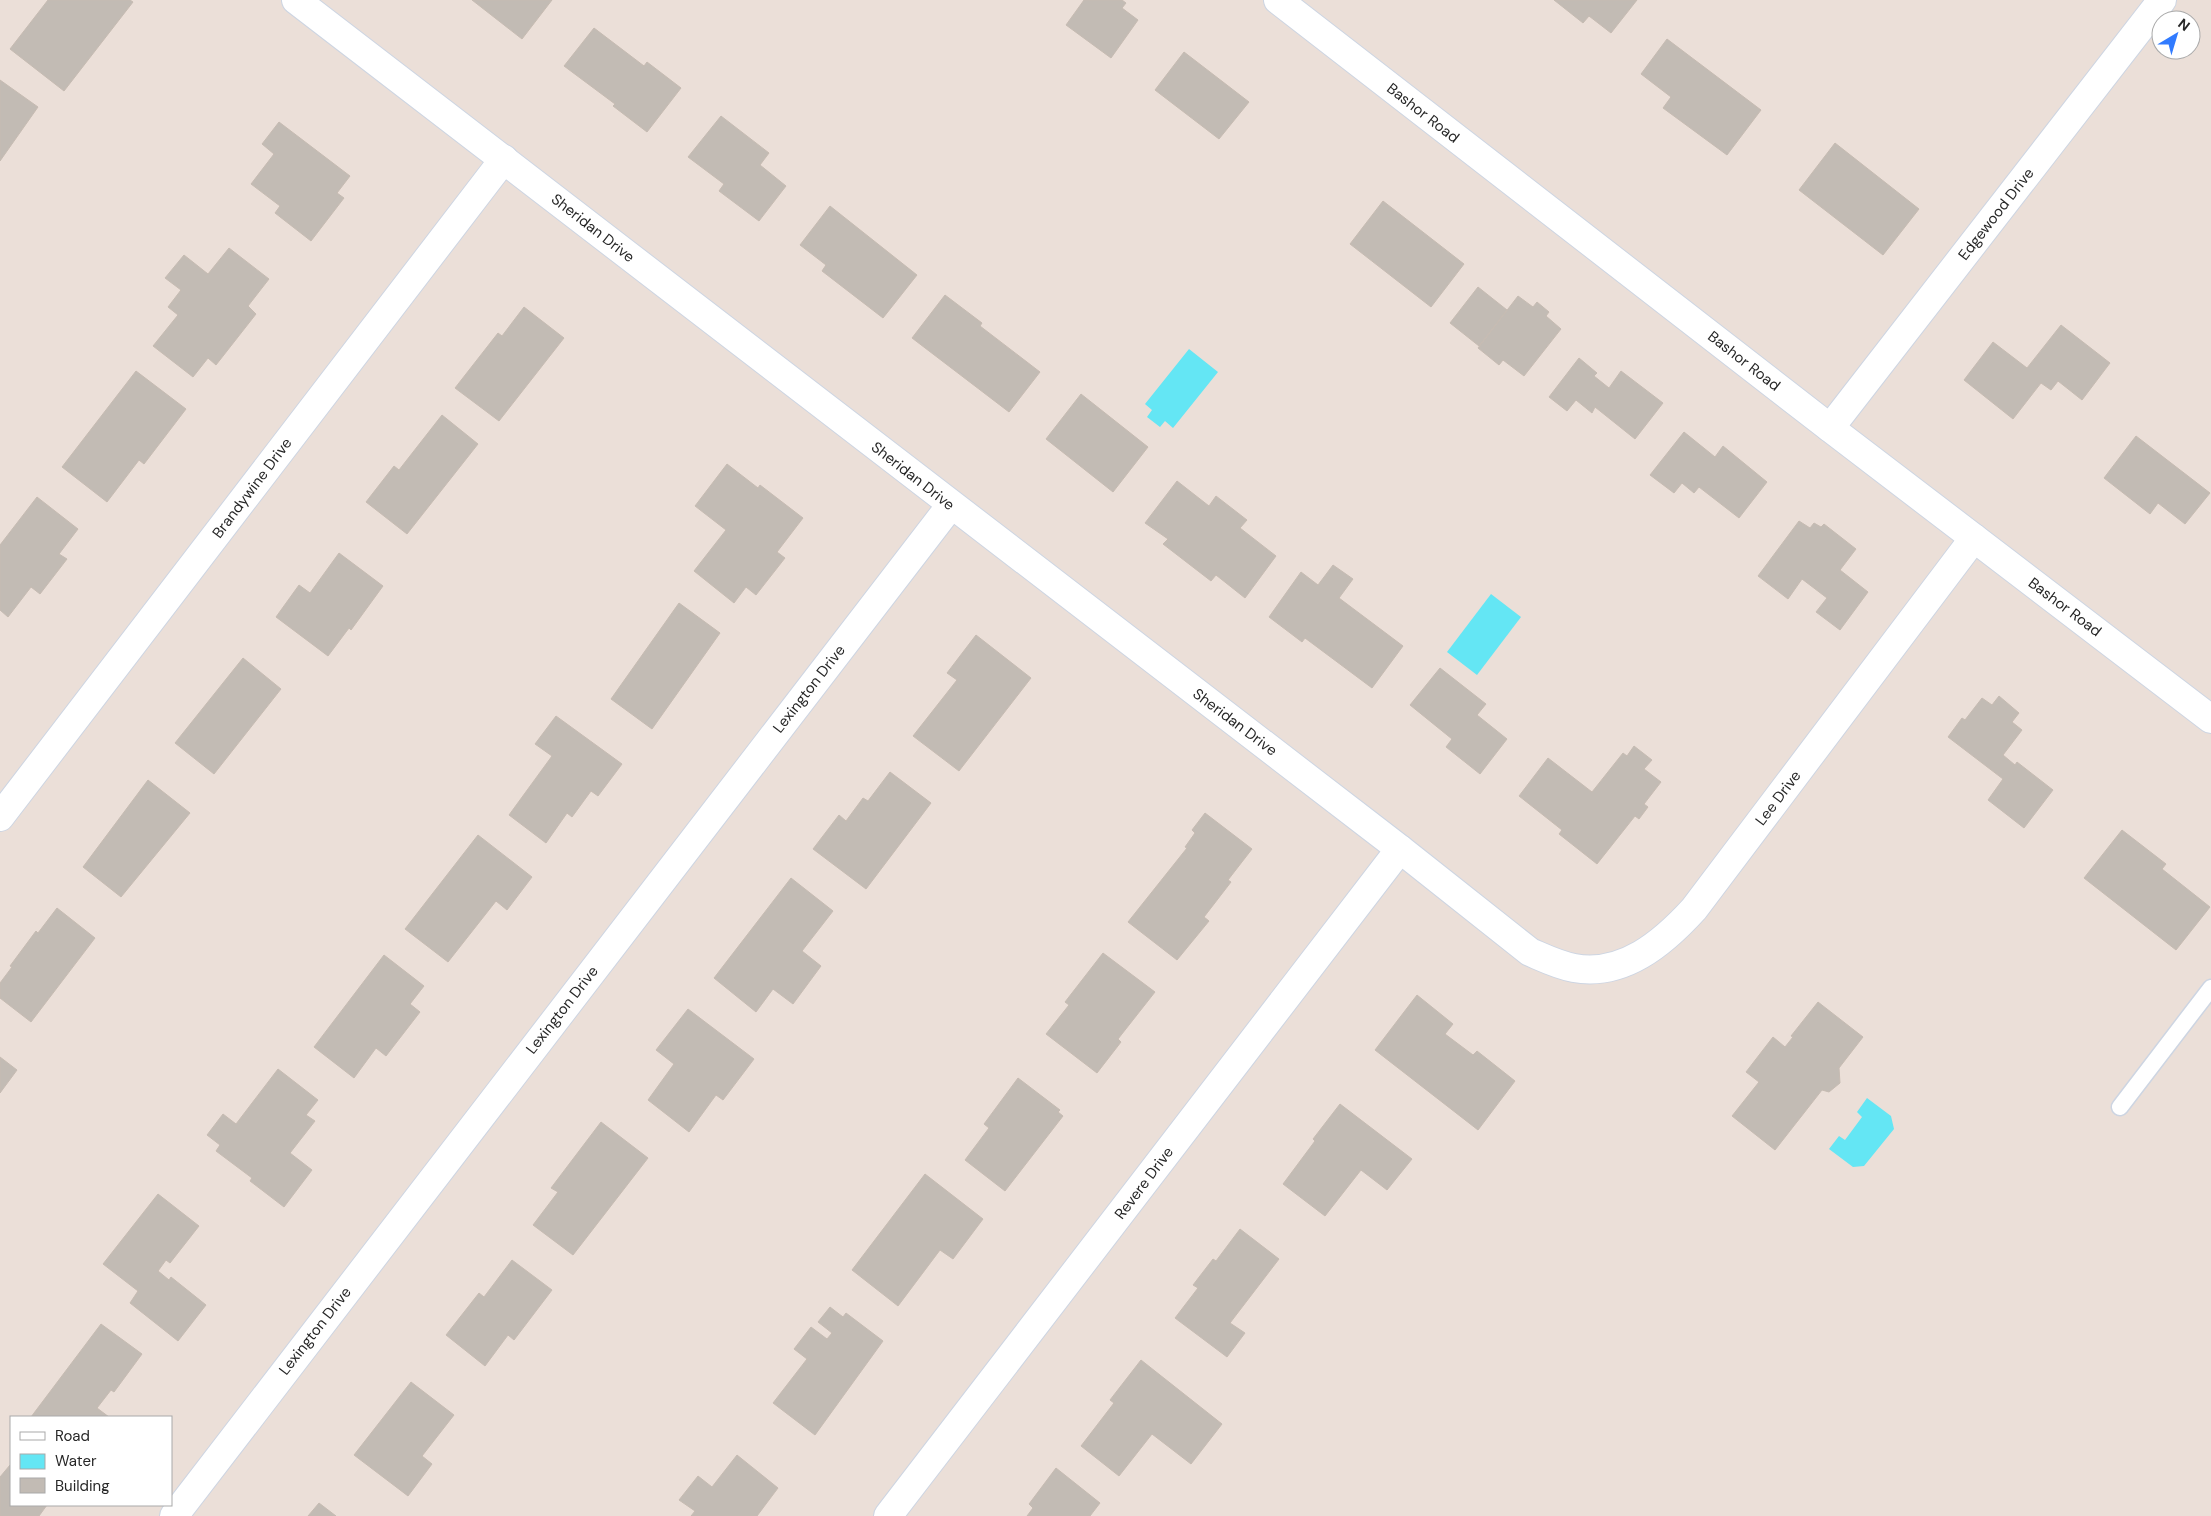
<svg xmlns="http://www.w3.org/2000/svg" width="2211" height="1516" font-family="'DM Sans',sans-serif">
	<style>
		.water { fill: #64e6f4 }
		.building { fill: #c2bbb4; stroke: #c6bbb2 }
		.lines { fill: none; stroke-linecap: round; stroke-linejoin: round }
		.service-casing { stroke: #cdd5e2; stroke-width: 19 }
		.minor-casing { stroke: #cdd5e2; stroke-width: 30 }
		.tertiary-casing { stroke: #cdd5e2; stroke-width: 30 }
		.service { stroke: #fff; stroke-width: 16 }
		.minor { stroke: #fff; stroke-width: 28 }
		.tertiary { stroke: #fff; stroke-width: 28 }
		.labels { text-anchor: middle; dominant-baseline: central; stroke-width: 5; stroke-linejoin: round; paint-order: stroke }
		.street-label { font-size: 15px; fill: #272727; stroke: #fff }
	</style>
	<rect width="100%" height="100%" fill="#ebdfd8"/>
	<!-- water -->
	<g class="water">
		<polygon points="1189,349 1218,372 1173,428 1165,421 1160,427 1147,417 1152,410 1145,404"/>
		<polygon points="1491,594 1521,617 1477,675 1447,652"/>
		<polygon points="1867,1098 1891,1116 1894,1129 1864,1166 1853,1167 1829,1149 1839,1136 1845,1140 1862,1117 1857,1112"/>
	</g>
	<!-- building -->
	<g class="building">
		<polygon points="48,0 130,0 133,2 64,91 10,49"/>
		<polygon points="472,0 552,0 522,39"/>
		<polygon points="1084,0 1122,0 1126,3 1122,8 1138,20 1111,58 1066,25"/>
		<polygon points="1554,0 1637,0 1611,33 1589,16 1583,23"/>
		<polygon points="594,28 644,66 647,62 681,88 647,132 613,106 615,104 564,66"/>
		<polygon points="1667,39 1761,110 1727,155 1663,108 1671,97 1641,74"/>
		<polygon points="1184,52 1249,102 1219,139 1155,90"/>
		<polygon points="0,80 38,107 0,161"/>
		<polygon points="721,116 769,153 760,165 786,186 759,221 719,191 724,184 688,157"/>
		<polygon points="279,122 350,176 337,193 344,198 311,241 275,213 280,206 251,184 274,154 262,144"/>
		<polygon points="1835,143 1919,209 1883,255 1799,190"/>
		<polygon points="1383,201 1464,264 1431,307 1350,244"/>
		<polygon points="830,206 917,275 883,318 822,271 826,265 800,245"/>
		<polygon points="229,248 269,279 248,306 256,314 216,365 208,358 193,377 153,346 178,315 168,307 181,290 165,278 184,255 208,274"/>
		<polygon points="1478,287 1507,310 1479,346 1450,323"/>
		<polygon points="945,295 982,323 980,326 1040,372 1009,412 912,338"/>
		<polygon points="1518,296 1533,307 1537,302 1549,312 1546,316 1561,329 1524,376 1503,360 1499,365 1478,348"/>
		<polygon points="524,307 564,338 499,421 455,388 498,333 502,336"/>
		<polygon points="2061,325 2110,363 2082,400 2058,381 2051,390 2041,383 2013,419 1964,380 1993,342 2027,368"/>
		<polygon points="1579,358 1597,373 1594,376 1609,388 1621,371 1663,403 1635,439 1595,407 1592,413 1576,400 1567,411 1549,397"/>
		<polygon points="136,371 186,409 144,464 139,460 107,502 62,467"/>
		<polygon points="1081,394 1148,447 1113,492 1046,439"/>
		<polygon points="442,415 478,444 407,534 366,502 394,466 399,470"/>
		<polygon points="1684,432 1715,457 1723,446 1767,482 1739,518 1699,487 1694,493 1682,483 1674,493 1650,475"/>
		<polygon points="2136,436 2210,493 2185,524 2158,503 2150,514 2104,478"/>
		<polygon points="727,464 758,488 760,485 803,518 777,552 785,558 756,595 746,587 734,603 694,571 726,530 695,506"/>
		<polygon points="1177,481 1209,506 1216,496 1247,520 1240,528 1276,556 1245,598 1216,575 1211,581 1163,544 1168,539 1145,523"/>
		<polygon points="37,497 78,529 59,554 67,559 40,594 31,587 8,617 0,610 0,545"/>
		<polygon points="1799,521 1810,528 1814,523 1821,527 1824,524 1856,549 1840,570 1868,592 1840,630 1816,612 1827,598 1802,579 1788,599 1758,576"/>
		<polygon points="339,553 383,586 351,630 349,628 328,656 276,617 299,585 310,593"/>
		<polygon points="1333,565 1353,579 1339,598 1403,646 1372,688 1305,638 1302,642 1269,617 1301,572 1318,585"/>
		<polygon points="679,603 720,633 652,729 611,699"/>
		<polygon points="976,635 1031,678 959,771 913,736 957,680 947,673"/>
		<polygon points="243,658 281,689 214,774 175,743"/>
		<polygon points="1440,668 1486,704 1477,715 1507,739 1480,774 1446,747 1452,739 1410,705"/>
		<polygon points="1999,696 2019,713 2012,722 2022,730 2003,755 2015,765 2017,762 2053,790 2024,828 1988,800 2003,779 1948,737 1962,718 1965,720 1982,698 1992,705"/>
		<polygon points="556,716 622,764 598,796 591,791 572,817 567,813 546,843 509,815 552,756 535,744"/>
		<polygon points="1634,746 1652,760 1644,769 1661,782 1644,804 1648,807 1639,819 1635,816 1597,864 1559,834 1562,830 1519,796 1548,758 1592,792 1623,753 1627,756"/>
		<polygon points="890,772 931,803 866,889 813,849 839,815 846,821 863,798 868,801"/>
		<polygon points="148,780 190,813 121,897 83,867"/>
		<polygon points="1205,813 1252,849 1228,880 1231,882 1204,917 1209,921 1177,960 1128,922 1187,848 1185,847 1195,833 1192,830"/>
		<polygon points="2122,830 2166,864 2162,869 2210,907 2176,950 2084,878"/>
		<polygon points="478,835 532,877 507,910 496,901 448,962 405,929"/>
		<polygon points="791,878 833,911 802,951 821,966 793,1004 773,989 756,1012 714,978"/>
		<polygon points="57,908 95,938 31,1022 0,998 0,983 12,967 10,966 36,931 38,933"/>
		<polygon points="1103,953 1155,992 1118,1039 1121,1042 1097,1073 1046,1034 1069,1005 1065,1002"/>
		<polygon points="384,955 424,986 410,1004 420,1012 386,1056 376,1048 354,1078 314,1047"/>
		<polygon points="1417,995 1453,1024 1445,1034 1473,1055 1477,1051 1515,1081 1478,1130 1375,1050"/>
		<polygon points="1818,1002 1863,1037 1839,1068 1840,1083 1829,1092 1822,1090 1775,1150 1732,1116 1759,1082 1746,1072 1773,1037 1785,1047 1793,1037 1791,1036"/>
		<polygon points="688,1009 754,1059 723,1100 716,1095 689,1132 648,1100 674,1064 656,1050"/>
		<polygon points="0,1057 17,1070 0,1093"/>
		<polygon points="278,1069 318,1100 306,1115 315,1121 290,1153 312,1170 284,1207 250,1181 252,1178 216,1151 220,1145 207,1135 223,1114 236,1124"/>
		<polygon points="1018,1078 1060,1110 1058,1112 1063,1116 1005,1191 965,1160 989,1128 984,1124"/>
		<polygon points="1340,1104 1412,1159 1387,1190 1361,1170 1325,1216 1283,1184 1315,1141 1313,1139"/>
		<polygon points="601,1122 648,1158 573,1255 533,1225 558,1192 551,1188"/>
		<polygon points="925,1174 983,1219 953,1259 940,1250 898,1306 852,1270"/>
		<polygon points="158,1194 199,1226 170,1263 166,1260 158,1271 169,1280 171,1277 206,1305 178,1341 130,1303 138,1291 103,1264"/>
		<polygon points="1240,1229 1279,1259 1230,1323 1245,1333 1227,1357 1175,1318 1198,1288 1193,1285 1213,1259 1216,1261"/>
		<polygon points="512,1260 552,1290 514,1340 508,1335 485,1366 446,1335 479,1293 484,1297"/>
		<polygon points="830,1307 843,1317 846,1313 883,1341 815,1435 773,1403 807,1359 794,1349 811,1327 827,1339 832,1333 818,1322"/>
		<polygon points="101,1324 142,1354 114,1392 111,1390 97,1408 109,1417 31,1417"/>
		<polygon points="1141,1360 1222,1424 1191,1464 1152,1434 1119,1476 1081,1446 1114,1403 1110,1400"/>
		<polygon points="411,1382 454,1415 422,1456 432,1464 408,1496 354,1455"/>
		<polygon points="737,1455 778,1488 757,1516 691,1516 695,1511 679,1500 698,1476 712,1487"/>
		<polygon points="10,1465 11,1466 11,1505 47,1505 39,1516 0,1516 0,1477"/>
		<polygon points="1056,1468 1100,1503 1090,1516 1027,1516 1033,1508 1029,1504"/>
		<polygon points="319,1503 336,1516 308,1516"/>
	</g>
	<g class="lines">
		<!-- service casing -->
		<g class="service-casing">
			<polyline id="service" points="2120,1107 2211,988"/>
		</g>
		<!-- minor casing -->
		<g class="minor-casing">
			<g id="minor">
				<path d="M296,0L1400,849L1530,952C1544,958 1558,965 1574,968C1623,977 1663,943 1694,909L1974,538"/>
				<polyline points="1830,428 2162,0"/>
				<polyline points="0,817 504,159"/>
				<polyline points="174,1516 951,505"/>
				<polyline points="888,1516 1400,849"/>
			</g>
		</g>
		<!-- tertiary casing -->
		<g class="tertiary-casing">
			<polyline id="tertiary" points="1278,0 1830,428 2211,719"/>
		</g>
		<!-- service -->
		<use href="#service" class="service"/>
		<!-- minor -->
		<use href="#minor" class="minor"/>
		<!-- tertiary -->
		<use href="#tertiary" class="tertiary"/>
	</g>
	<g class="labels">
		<!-- street labels -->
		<g class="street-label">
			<text transform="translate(1423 113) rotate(38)">Bashor Road</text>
			<text transform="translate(1996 214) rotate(-52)">Edgewood Drive</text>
			<text transform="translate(593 228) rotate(38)">Sheridan Drive</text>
			<text transform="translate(1744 361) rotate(38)">Bashor Road</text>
			<text transform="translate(913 476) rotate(38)">Sheridan Drive</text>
			<text transform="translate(252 488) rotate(-53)">Brandywine Drive</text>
			<text transform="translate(2065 607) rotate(37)">Bashor Road</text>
			<text transform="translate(809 689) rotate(-52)">Lexington Drive</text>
			<text transform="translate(1235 722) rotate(37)">Sheridan Drive</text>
			<text transform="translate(1778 798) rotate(-53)">Lee Drive</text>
			<text transform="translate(562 1010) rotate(-52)">Lexington Drive</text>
			<text transform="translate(1144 1183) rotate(-53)">Revere Drive</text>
			<text transform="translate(315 1331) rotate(-52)">Lexington Drive</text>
		</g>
	</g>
	<!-- legend -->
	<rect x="10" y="1416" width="162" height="90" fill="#ffffff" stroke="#a9a9a9"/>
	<rect x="20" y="1432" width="25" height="8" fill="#ffffff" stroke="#a9a9a9"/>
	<text x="55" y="1441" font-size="15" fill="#272727">Road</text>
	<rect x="20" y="1454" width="25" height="15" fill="#64e6f4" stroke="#a9a9a9"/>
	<text x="55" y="1466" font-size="15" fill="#272727">Water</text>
	<rect x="20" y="1478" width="25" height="15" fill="#c2bbb4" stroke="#a9a9a9"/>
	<text x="55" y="1491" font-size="15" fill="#272727">Building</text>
	<!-- north arrow -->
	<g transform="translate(2176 35) rotate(38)"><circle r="24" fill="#ffffff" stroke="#a9a9a9"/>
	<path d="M0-4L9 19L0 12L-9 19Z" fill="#317bff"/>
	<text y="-8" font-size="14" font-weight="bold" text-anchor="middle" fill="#272727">N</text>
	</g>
</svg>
